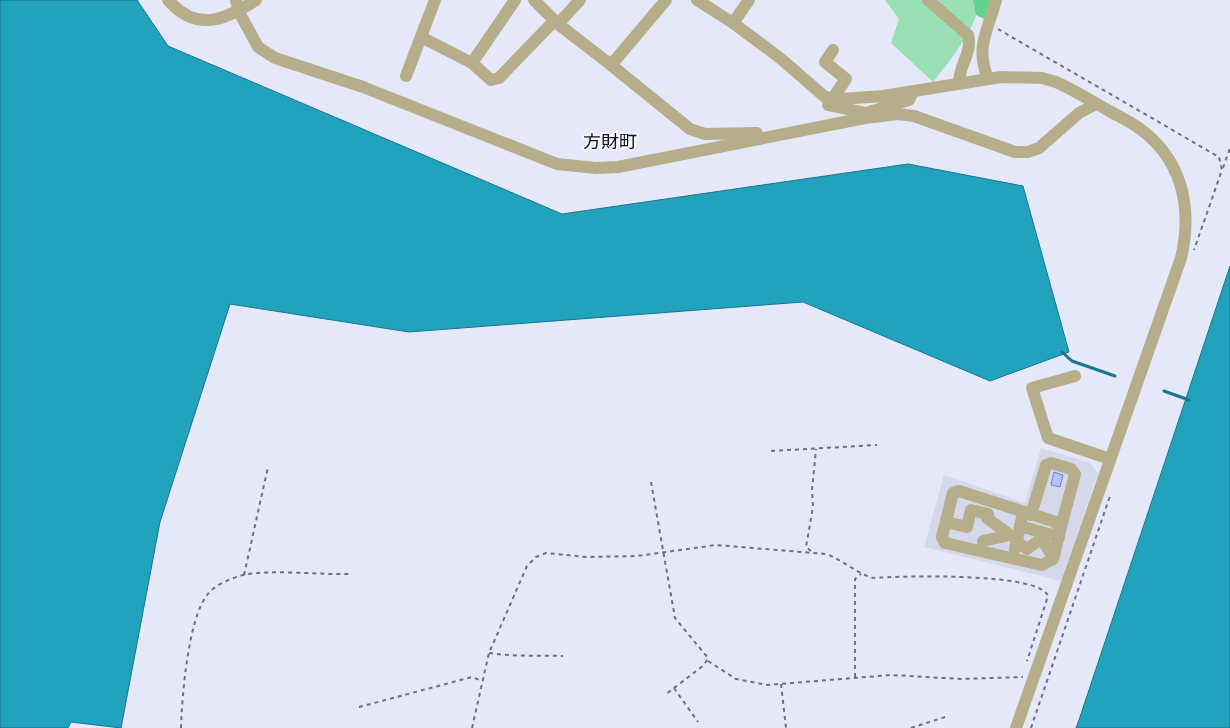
<svg xmlns="http://www.w3.org/2000/svg" width="1230" height="728" font-family="Quicksand,'Noto Sans JP',sans-serif">
	<style>
		.built { fill: #d5d8ea }
		.green { fill: #99e1b4 }
		.forest { fill: #62d292 }
		.water { fill: #21a2bd; stroke: #1a7590 }
		.lines { fill: none; stroke-linecap: round; stroke-linejoin: round }
		.stream { stroke: #1a7590; stroke-width: 3 }
		.building { fill: #b5c1fd; stroke: #7781c8 }
		.path { stroke: #6d6f85; stroke-width: 2; stroke-dasharray: 4 4; stroke-linecap: butt }
		.minor { stroke: #b6ae8b; stroke-width: 12 }
		.labels { text-anchor: middle; dominant-baseline: central; stroke-width: 4; stroke-linejoin: round; paint-order: stroke }
		.quarter-label { font-size: 18px; fill: #0a0c26; stroke: #f6f6f6 }
	</style>
	<rect width="100%" height="100%" fill="#e5e8f8"/>
	<!-- built -->
	<polygon class="built" points="1041,448 1090,463 1098,473 1061,581 924,547 944,475 1025,503"/>
	<!-- green -->
	<path class="green" d="M885,0H973C975,3 977,11 976,15C973,31 944,69 933,82L891,43L899,19Z"/>
	<!-- forest -->
	<polygon class="forest" points="973,0 991,0 984,19 976,15"/>
	<!-- water -->
	<g class="water">
		<polygon points="0,0 137,0 168,46 562,214 908,164 1023,186 1069,352 990,381 803,302 409,332 230,304 160,522 121,728 71,722 68,728 0,728"/>
		<polygon points="1230,266 1230,728 1076,728 1079,720"/>
	</g>
	<g class="lines">
		<!-- stream -->
		<g class="stream">
			<polyline points="1062,352 1072,361 1115,376"/>
			<polyline points="1164,391 1189,400"/>
		</g>
	</g>
	<!-- building -->
	<polygon class="building" points="1054,472 1063,475 1060,487 1051,485"/>
	<g class="lines">
		<!-- path -->
		<g class="path">
			<polyline points="998,29 1219,157 1222,170 1194,250"/>
			<polyline points="1223,168 1230,148"/>
			<polyline points="771,451 877,445"/>
			<polyline points="651,482 675,618 708,658 704,665 665,695"/>
			<polyline points="811,551 806,547 813,507 812,490 816,449"/>
			<polyline points="244,575 268,467"/>
			<path d="M489,653C513,657 538,655 563,656"/>
			<polyline points="708,661 736,679 767,685 891,675 961,679 1023,677"/>
			<polyline points="855,677 855,579 861,574"/>
			<polyline points="781,684 786,728"/>
			<polyline points="674,688 698,722"/>
			<polyline points="359,707 472,677 482,681"/>
			<path d="M181,728C182,696 188,620 207,595C214,585 232,578 243,575C273,569 318,575 350,574"/>
			<path d="M472,728L489,653L527,566L536,557L546,553L586,557L637,556L716,545L826,554C843,560 856,573 873,578C900,576 1040,572 1048,596L1027,661"/>
			<polyline points="911,728 945,717"/>
			<polyline points="1031,728 1110,496"/>
		</g>
		<!-- minor -->
		<g class="minor">
			<path d="M168,0C196,32 224,21 256,0"/>
			<polyline points="236,0 239,12 258,47 275,58 363,87 557,164 596,168 618,167 865,118 898,114 914,116 1015,152 1028,152 1039,148 1079,113 1096,104"/>
			<polyline points="515,0 472,63 491,80 499,78 555,20"/>
			<polyline points="534,0 558,24 611,65 666,0"/>
			<path d="M697,0L733,23L780,58L825,97L841,99L883,96L1001,77L1042,78L1056,82C1074,90 1090,100 1106,109C1116,115 1127,120 1136,126C1182,157 1193,207 1181,258L1016,728"/>
			<path d="M928,0L968,35C973,53 958,66 959,84"/>
			<polyline points="733,23 749,0"/>
			<polyline points="558,24 580,0"/>
			<polyline points="421,37 472,63"/>
			<polyline points="833,50 825,62 846,79 833,98"/>
			<polyline points="611,65 690,129 705,134 757,133"/>
			<polyline points="406,76 435,0"/>
			<path d="M988,79C975,46 988,31 996,0"/>
			<polyline points="828,105 866,113 909,100 912,94"/>
			<polyline points="1075,376 1032,388 1048,438 1110,459"/>
			<polygon points="959,491 1056,522 1060,531 1053,559 1042,565 945,543 942,537 953,493"/>
			<polyline points="1031,515 1046,465 1051,463 1071,469 1075,474 1060,531"/>
			<polyline points="946,522 967,527 971,510 988,514"/>
			<polyline points="1020,526 1059,537"/>
			<polyline points="983,541 1010,535 987,518"/>
			<polyline points="1016,541 1027,549 1038,541 1043,541 1049,551 1055,553"/>
			<polyline points="1015,549 1023,513"/>
		</g>
	</g>
	<g class="labels">
		<!-- quarter labels -->
		<g class="quarter-label">
			<text x="610" y="141">方財町</text>
		</g>
	</g>
</svg>
